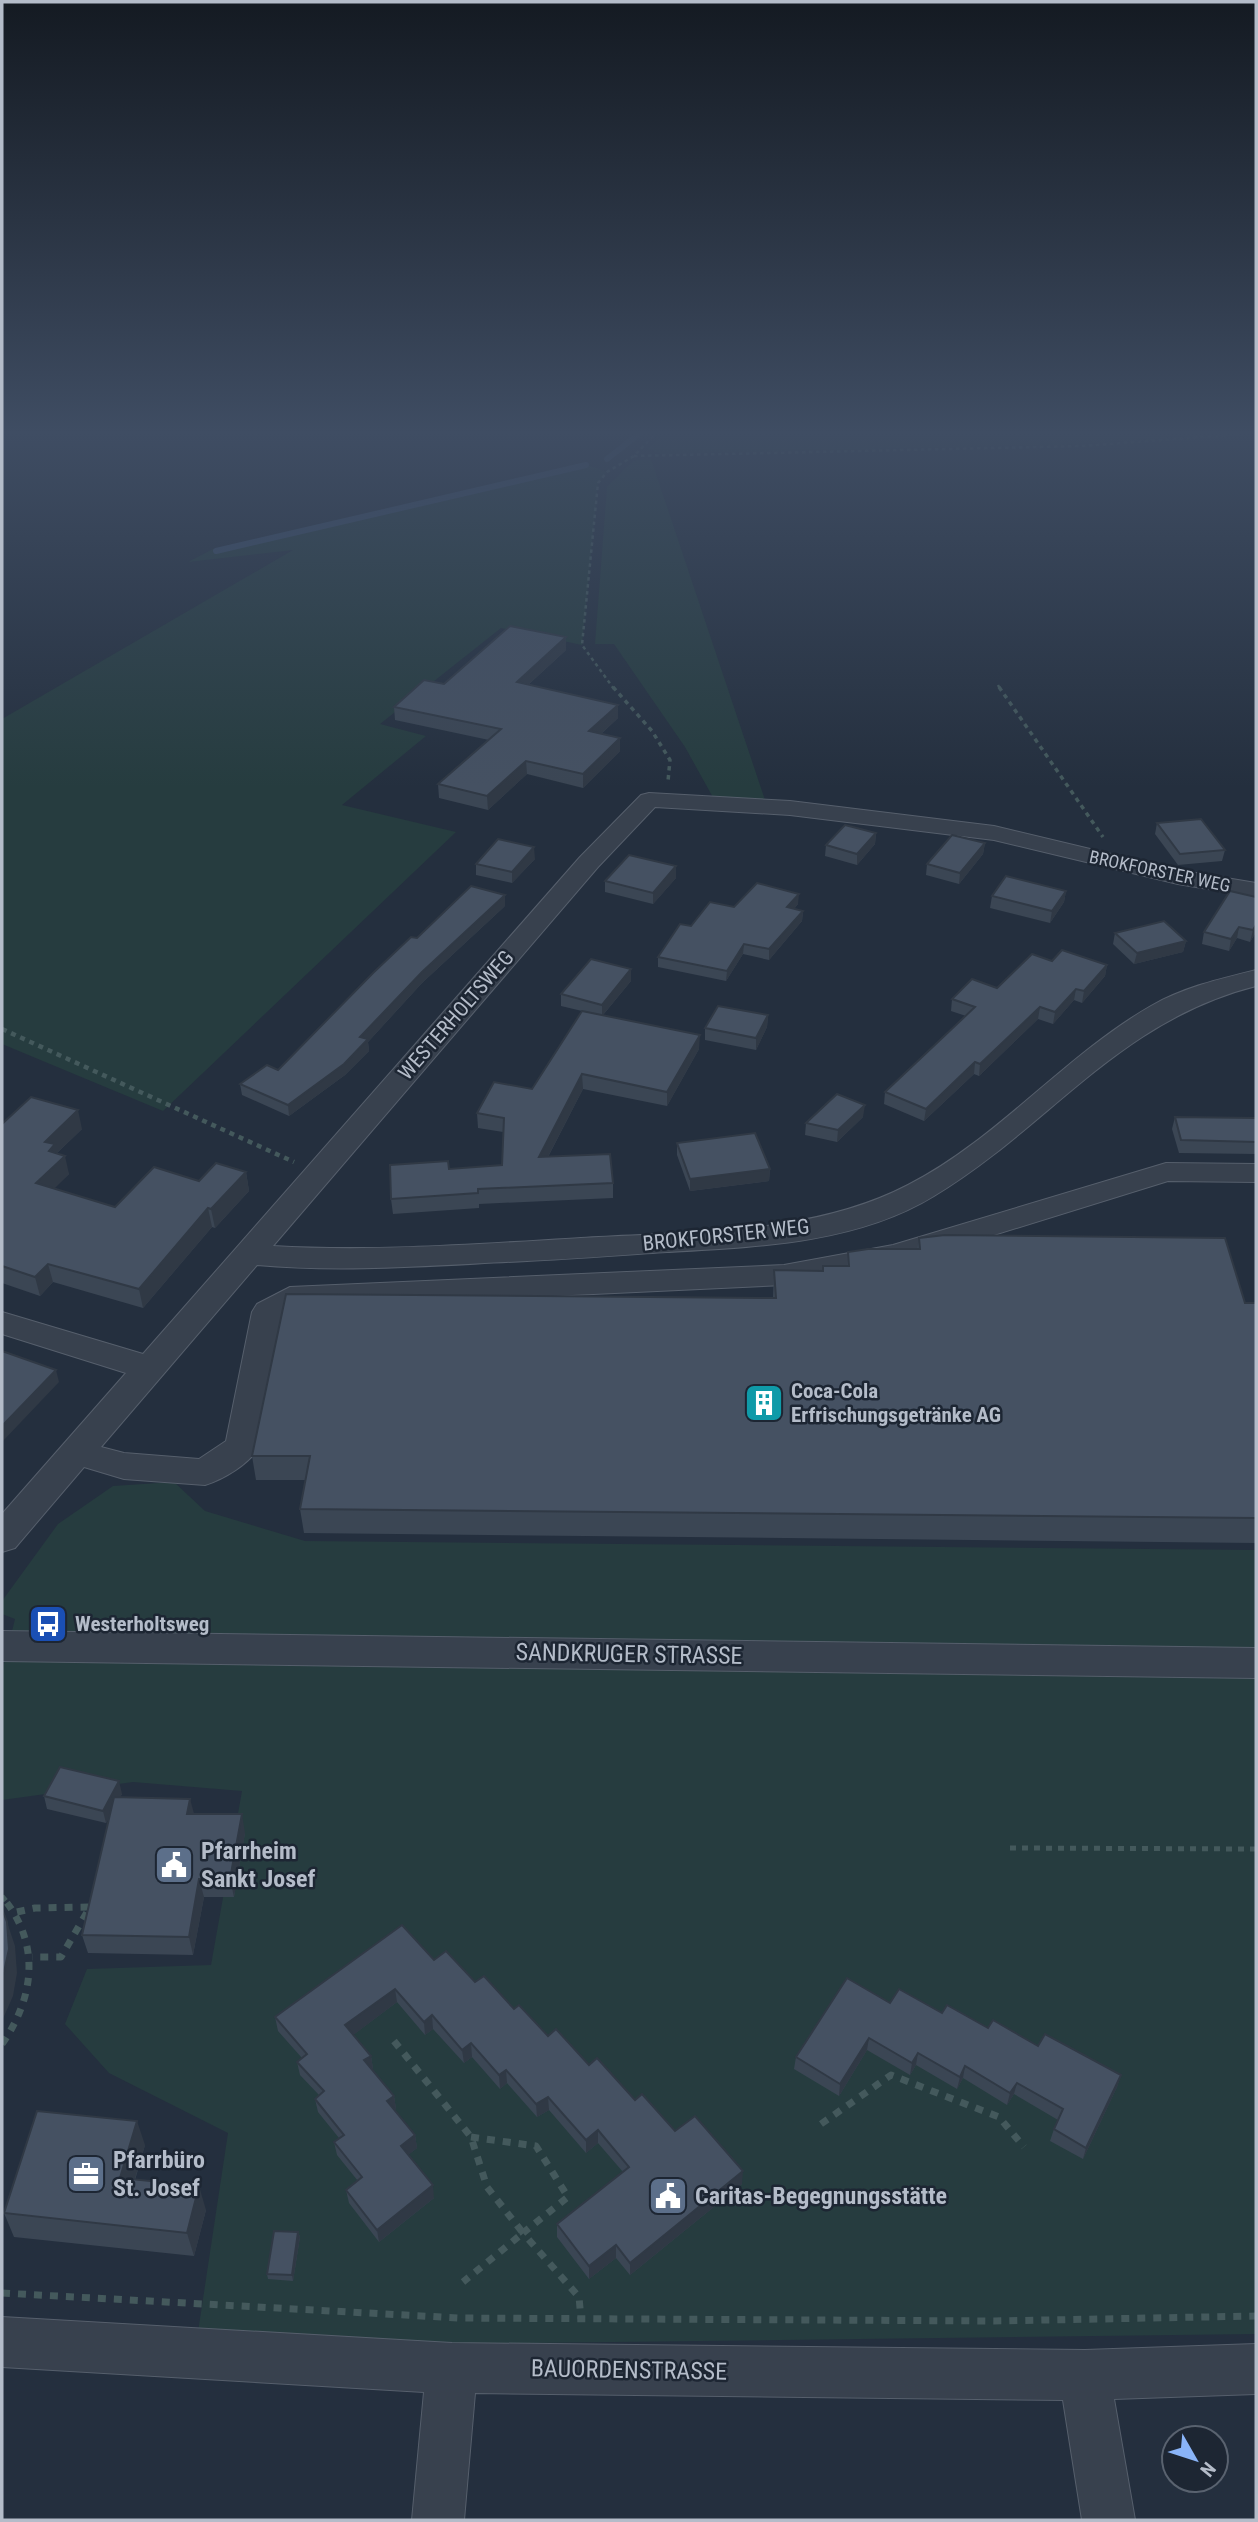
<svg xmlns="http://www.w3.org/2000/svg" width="1258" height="2522" font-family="'Roboto Condensed',sans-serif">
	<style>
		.green { fill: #263c3f }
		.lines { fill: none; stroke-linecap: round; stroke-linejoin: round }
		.stream { stroke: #394c67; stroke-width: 6 }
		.minor-casing { stroke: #565f6c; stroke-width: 2 }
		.path-far4 { stroke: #44595c; stroke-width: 2.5; stroke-dasharray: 3.5 3.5; stroke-linecap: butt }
		.path-far3 { stroke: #44595c; stroke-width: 3.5; stroke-dasharray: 4.5 4.5; stroke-linecap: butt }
		.path-far2 { stroke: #44595c; stroke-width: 4.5; stroke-dasharray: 5 5; stroke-linecap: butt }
		.path-far1 { stroke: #44595c; stroke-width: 5; stroke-dasharray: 6 6; stroke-linecap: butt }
		.path { stroke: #44595c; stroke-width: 7; stroke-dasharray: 8 8; stroke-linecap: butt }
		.minor { fill: #38414e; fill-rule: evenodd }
		.wall { fill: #3b4654 }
		.shaded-wall { fill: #303945 }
		.building { fill: #455162; stroke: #303945; stroke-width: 2 }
		.labels { text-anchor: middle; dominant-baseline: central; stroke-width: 5; stroke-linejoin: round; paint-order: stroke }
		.far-street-label { font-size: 18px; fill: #b4bcc9; stroke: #1d2633 }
		.street-label { font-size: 21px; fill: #b4bcc9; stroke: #1d2633 }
		.poi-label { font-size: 21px; font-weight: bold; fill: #b4bcc9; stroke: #1d2633; text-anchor: start }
		.near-street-label { font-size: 24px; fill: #b4bcc9; stroke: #1d2633 }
		.near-poi-label { font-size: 24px; font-weight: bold; fill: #b4bcc9; stroke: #1d2633; text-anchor: start }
	</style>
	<rect width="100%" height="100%" fill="#242f3e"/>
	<!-- green -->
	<g class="green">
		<polygon points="662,434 1210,434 1079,444 661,454 648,449"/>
		<polygon points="651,459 765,800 715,801 685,747 614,644 595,644 607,487 633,461"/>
		<polygon points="582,463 607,472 598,483 582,645 501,628 380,724 426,736 342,805 456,832 163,1111 2,1044 2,719 293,550 188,562 213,549"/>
		<polygon points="174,1482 205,1511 305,1541 1256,1550 1256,2334 454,2344 198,2332 228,2133 109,2073 65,2024 87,1969 211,1965 242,1791 133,1782 2,1800 2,1672 15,1619 2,1614 2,1601 58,1524 113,1486"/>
	</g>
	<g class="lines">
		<!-- stream -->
		<g class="stream">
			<polyline points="607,459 639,434"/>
			<polyline points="216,551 586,465"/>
		</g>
		<!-- minor casing -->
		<g class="minor-casing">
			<g id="minor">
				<path d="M649,793L790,801L994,826L1178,870L1256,883V897L1178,884L994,840L790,815L655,807L598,867L273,1246C375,1252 479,1244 581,1238C689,1231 810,1236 908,1185C998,1139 1064,1056 1151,1006C1184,987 1220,979 1256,970V986C1118,1021 1050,1126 934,1196C856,1244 755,1247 667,1252C620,1255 573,1259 527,1261C438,1265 346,1273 257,1265L101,1447L124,1453L199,1459L226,1441L252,1312L257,1304L290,1287L784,1265L893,1245L1166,1163L1256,1164V1182L1168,1181L907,1262L784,1285L297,1308L283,1317L259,1447C249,1464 224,1479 205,1485L124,1479L84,1467L15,1548L2,1552V1514L126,1373L2,1334V1312L143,1354L580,857L641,795Z"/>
				<polygon points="2,1631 1256,1648 1256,1678 2,1661"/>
				<polygon points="2,2317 452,2343 1085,2350 1256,2344 1256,2394 1114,2399 1135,2520 1082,2520 1063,2400 475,2393 464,2520 412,2520 424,2392 2,2367"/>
			</g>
		</g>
		<!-- path-far4 -->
		<g class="path-far4">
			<polyline points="634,456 1082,446 1241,434"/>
			<polyline points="998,685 1000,689"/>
			<polyline points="614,689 582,645 598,483 607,472 634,456 655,434"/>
		</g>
		<!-- path-far3 -->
		<g class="path-far3">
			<polyline points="613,687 652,731 670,760 668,781"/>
			<polyline points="999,687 1103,837"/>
		</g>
		<!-- path-far2 -->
		<polyline class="path-far2" points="2,1029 294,1162"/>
		<!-- path-far1 -->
		<g class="path-far1">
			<polyline points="1010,1848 1256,1849"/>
			<polyline points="2,1896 6,1901"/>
		</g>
		<!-- path -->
		<g class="path">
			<polyline points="17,1912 35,1908 90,1907 61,1957 32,1957"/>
			<polyline points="394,2041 471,2137 487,2187 523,2233 463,2282"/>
			<path d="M2,2044C34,1998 41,1945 4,1899"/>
			<polyline points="821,2124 891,2075 999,2117 1024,2147"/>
			<polyline points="471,2137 536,2146 568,2197 523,2233 579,2297 581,2319"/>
			<polyline points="2,2293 459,2318 994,2321 1256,2316"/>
		</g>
		<!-- minor -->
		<use href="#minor" class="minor"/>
	</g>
	<!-- wall -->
	<g class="wall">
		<polygon points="566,650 528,685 618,718 601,734 620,738 620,751 583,788 527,774 488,810 439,798 438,784 489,740 395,720 394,707 444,684"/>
		<polygon points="1157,823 1225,850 1222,861 1178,865 1155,834"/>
		<polygon points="876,833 875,844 857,865 825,856 826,845"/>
		<polygon points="985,843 983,854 959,884 926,875 927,864"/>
		<polygon points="535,859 512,883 476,875 476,864"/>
		<polygon points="676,866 676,878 653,904 605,892 605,881"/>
		<polygon points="1066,891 1064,902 1050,923 990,908 992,896"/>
		<polygon points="1256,897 1256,932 1250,942 1237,938 1229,951 1202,944 1204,932"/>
		<polygon points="798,904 794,909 803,911 802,921 769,960 743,954 726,981 658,967 658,957 691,926 734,907"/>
		<polygon points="505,906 422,983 368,1042 369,1051 345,1075 289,1116 242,1095 240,1084 278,1070 417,938"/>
		<polygon points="1115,933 1186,941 1183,952 1134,964 1113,944"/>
		<polygon points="1052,961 1107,965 1105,976 1082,1003 1074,1000 1053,1024 1038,1019 979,1076 974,1074 924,1121 884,1104 885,1092 966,1016 951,1011 952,999 997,988"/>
		<polygon points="631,981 603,1015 699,1049 667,1106 583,1089 548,1157 613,1183 613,1198 479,1204 479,1208 393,1214 391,1199 449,1169 502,1165 503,1132 478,1128 477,1113 532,1089 582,1011 561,1006 561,994"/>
		<polygon points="768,1015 767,1027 756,1050 705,1040 705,1028"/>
		<polygon points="863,1117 837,1142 805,1135 806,1123"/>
		<polygon points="1175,1117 1256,1118 1256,1154 1179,1153 1172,1129"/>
		<polygon points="2,1124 82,1129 57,1153 69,1174 54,1188 115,1207 199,1181 246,1172 249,1191 215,1228 212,1227 143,1308 53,1282 40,1296 2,1283"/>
		<polygon points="677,1143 770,1169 769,1181 690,1191 677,1155"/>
		<polygon points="919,1238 1245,1303 1256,1303 1256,1543 304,1533 300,1509 306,1480 256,1480 252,1456 773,1298 774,1270 822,1271 823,1266 847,1266 848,1252 917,1249"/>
		<polygon points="122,1794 120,1797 194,1814 245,1833 234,1897 204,1897 193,1955 88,1953 82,1935 110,1816 106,1823 47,1809 44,1796"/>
		<polygon points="434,1960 475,1982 514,2009 548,2036 589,2065 635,2100 742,2184 630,2275 616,2258 589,2279 557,2237 557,2224 623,2172 598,2143 586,2153 549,2110 537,2117 507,2083 500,2089 472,2057 464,2063 433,2029 425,2035 397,2002 353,2035 371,2056 373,2069 372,2070 394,2096 396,2109 394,2110 415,2135 417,2148 408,2155 434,2198 379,2242 349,2203 346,2190 358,2181 337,2155 334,2142 339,2138 318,2112 315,2099 319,2095 300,2075 297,2062 302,2058 278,2031 275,2017"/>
		<polygon points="890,2003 942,2013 1038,2046 1121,2075 1117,2087 1083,2159 1050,2141 1054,2129 1058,2120 1014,2094 1007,2105 963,2078 957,2089 916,2065 910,2075 867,2050 839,2096 794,2069 796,2057"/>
		<polygon points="145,2145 135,2180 206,2210 194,2256 14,2237 4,2213"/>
		<polygon points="298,2232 300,2237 293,2281 268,2279 267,2274"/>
	</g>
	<!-- shaded-wall -->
	<g class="shaded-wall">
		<polygon points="566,637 566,650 517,695 517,682"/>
		<polygon points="618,705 618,718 590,744 589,731"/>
		<polygon points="620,738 620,751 583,788 583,774"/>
		<polygon points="526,761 527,774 488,810 487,796"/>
		<polygon points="876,833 875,844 857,865 857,854"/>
		<polygon points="985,843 983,854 959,884 960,873"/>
		<polygon points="534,847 535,859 512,883 512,872"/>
		<polygon points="676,866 676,878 653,904 653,893"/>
		<polygon points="1066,891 1064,902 1050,923 1052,911"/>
		<polygon points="799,894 798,904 787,917 787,907"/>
		<polygon points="505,895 505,906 422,983 368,1042 369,1051 345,1075 289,1116 288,1105 360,1037 422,972"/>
		<polygon points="803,911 802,921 769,960 769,949"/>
		<polygon points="1256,925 1256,932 1250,942 1253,930"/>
		<polygon points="1239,927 1237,938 1229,951 1231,939"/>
		<polygon points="1186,941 1183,952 1134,964 1137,953"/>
		<polygon points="744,944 743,954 726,981 727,971"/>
		<polygon points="1107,965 1105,976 1082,1003 1084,991"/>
		<polygon points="631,969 631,981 602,1016 602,1005"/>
		<polygon points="1076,989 1074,1000 1053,1024 1055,1012"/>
		<polygon points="1040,1007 1038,1019 979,1076 980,1064"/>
		<polygon points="768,1015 767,1027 756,1050 756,1038"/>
		<polygon points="700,1035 699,1049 667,1106 667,1092"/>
		<polygon points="975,1062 974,1074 924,1121 926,1109"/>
		<polygon points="582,1074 583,1089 540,1172 539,1157"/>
		<polygon points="865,1105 863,1117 837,1142 838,1130"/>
		<polygon points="78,1110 82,1129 57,1153 59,1161 65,1156 69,1174 41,1202 36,1183 45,1142"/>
		<polygon points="770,1169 769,1181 690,1191 690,1179"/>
		<polygon points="246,1172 249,1191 215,1228 211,1209"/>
		<polygon points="208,1208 212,1227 143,1308 139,1289"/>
		<polygon points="48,1264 53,1282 40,1296 35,1277"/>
		<polygon points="56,1370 59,1382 2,1442 2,1426"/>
		<polygon points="119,1781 122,1794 106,1823 103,1811"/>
		<polygon points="190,1799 195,1817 187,1814"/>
		<polygon points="242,1814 245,1833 234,1897 230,1879"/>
		<polygon points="199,1879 204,1897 193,1955 189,1937"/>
		<polygon points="7,1922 15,1946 17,1973 13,1996 2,2021 2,1978"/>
		<polygon points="395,1989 397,2002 348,2039 345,2025"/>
		<polygon points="432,2015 433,2029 425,2035 424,2022"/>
		<polygon points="869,2038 867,2050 839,2096 840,2084"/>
		<polygon points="471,2043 472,2057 464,2063 462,2050"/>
		<polygon points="918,2053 916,2065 910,2075 912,2063"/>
		<polygon points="371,2056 373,2069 367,2074 364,2060"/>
		<polygon points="965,2066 963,2078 957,2089 960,2077"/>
		<polygon points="506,2070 507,2083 500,2089 499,2075"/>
		<polygon points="1121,2075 1117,2087 1083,2159 1086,2148"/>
		<polygon points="1017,2083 1014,2094 1007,2105 1010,2093"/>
		<polygon points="394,2096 396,2109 389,2115 387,2101"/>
		<polygon points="548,2097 549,2110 537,2117 536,2104"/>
		<polygon points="137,2121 145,2145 128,2202 120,2178"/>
		<polygon points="598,2130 598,2143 586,2153 586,2140"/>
		<polygon points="415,2135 417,2148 403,2159 401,2146"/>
		<polygon points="743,2171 742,2184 630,2275 630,2263"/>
		<polygon points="433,2185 434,2198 379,2242 377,2230"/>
		<polygon points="199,2186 206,2210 194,2256 187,2233"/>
		<polygon points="298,2232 300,2237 293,2281 292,2275"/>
		<polygon points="616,2245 616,2258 589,2279 589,2266"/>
	</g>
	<!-- building -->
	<g class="building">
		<polygon points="510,626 566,637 517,682 618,705 589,731 620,738 583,774 526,761 487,796 438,784 501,729 394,707 424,680 444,684"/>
		<polygon points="1201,819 1225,850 1180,854 1157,823"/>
		<polygon points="845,825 876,833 857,854 826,845"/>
		<polygon points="952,835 985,843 960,873 927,864"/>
		<polygon points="498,839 534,847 512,872 476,864"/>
		<polygon points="629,855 676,866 653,893 605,881"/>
		<polygon points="1006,876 1066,891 1052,911 992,896"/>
		<polygon points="757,883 799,894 787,907 803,911 769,949 744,944 727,971 658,957 680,924 691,926 710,902 734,907"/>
		<polygon points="471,886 505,895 422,972 360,1037 368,1039 344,1064 288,1105 240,1084 267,1065 278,1070 373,973 411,937 417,938"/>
		<polygon points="1230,891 1256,897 1256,925 1253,930 1239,927 1231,939 1204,932"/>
		<polygon points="1164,921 1186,941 1137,953 1115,933"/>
		<polygon points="1062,950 1107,965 1084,991 1076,989 1055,1012 1040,1007 980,1064 975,1062 926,1109 885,1092 975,1007 952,999 972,979 997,988 1032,954 1052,961"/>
		<polygon points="591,959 631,969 602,1005 561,994"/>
		<polygon points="718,1006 768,1015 756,1038 705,1028"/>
		<polygon points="582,1011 700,1035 667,1092 582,1074 539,1157 610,1154 613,1183 478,1189 478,1193 391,1199 390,1165 448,1161 449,1169 502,1165 504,1118 477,1113 494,1082 532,1089"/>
		<polygon points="837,1094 865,1105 838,1130 806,1123"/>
		<polygon points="31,1097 78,1110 45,1142 55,1144 49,1151 65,1156 36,1183 115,1207 154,1167 199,1181 216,1163 246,1172 211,1209 208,1208 139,1289 48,1264 35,1277 2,1266 2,1124"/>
		<polygon points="1175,1117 1256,1118 1256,1142 1181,1140"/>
		<polygon points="755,1133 770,1169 690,1179 677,1143"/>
		<polygon points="945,1235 1225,1238 1245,1303 1256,1303 1256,1518 300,1509 310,1456 252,1456 286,1294 776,1298 774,1270 823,1271 823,1266 849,1266 848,1252 868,1249 920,1249 919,1238"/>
		<polygon points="2,1351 56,1370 2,1426"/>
		<polygon points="60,1767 119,1781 103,1811 44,1796"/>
		<polygon points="114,1797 190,1799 187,1814 242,1814 230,1879 199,1879 189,1937 82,1935"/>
		<polygon points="2,1909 7,1922 9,1949 4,1972 2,1978"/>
		<polygon points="402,1925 434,1960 446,1951 475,1982 484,1976 514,2009 519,2005 548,2036 556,2029 589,2065 597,2058 635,2100 642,2094 675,2131 695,2116 743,2171 630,2263 616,2245 589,2266 557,2224 629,2167 598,2130 586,2140 548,2097 536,2104 506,2070 499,2075 471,2043 462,2050 432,2015 424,2022 395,1989 345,2025 371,2056 364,2060 394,2096 387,2101 415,2135 401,2146 433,2185 377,2230 346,2190 362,2177 334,2142 344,2135 315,2099 324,2091 297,2062 307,2054 275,2017"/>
		<polygon points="847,1978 890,2003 899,1989 942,2013 947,2005 988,2028 993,2020 1038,2046 1045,2034 1121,2075 1086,2148 1054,2129 1063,2109 1017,2083 1010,2093 965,2066 960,2077 918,2053 912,2063 869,2038 840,2084 796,2057"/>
		<polygon points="37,2111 137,2121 120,2178 199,2186 187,2233 4,2213"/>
		<polygon points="274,2231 298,2232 292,2275 267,2274"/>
	</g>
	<!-- sky -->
	<linearGradient id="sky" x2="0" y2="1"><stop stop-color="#141a22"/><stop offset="0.55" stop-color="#3f4d63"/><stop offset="1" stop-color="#3f4d63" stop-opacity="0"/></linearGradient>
	<rect width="1258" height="787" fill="url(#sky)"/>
	<!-- icons -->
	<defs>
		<g id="building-square" transform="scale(2.0125)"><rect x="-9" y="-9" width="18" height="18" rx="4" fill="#0f9aa8" stroke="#1d2633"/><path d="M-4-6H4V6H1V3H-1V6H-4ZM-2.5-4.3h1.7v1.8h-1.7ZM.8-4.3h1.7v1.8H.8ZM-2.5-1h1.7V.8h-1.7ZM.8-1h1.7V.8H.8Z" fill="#fff"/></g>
		<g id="bus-square" transform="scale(2.0125)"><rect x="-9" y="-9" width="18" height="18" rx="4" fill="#1a4fb4" stroke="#1d2633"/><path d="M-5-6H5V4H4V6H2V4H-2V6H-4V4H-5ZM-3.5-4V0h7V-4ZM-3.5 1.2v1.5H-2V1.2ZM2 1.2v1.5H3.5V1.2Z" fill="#fff"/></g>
		<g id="civic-square" transform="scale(2.0125)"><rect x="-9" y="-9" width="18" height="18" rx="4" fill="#5c6f8a" stroke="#1d2633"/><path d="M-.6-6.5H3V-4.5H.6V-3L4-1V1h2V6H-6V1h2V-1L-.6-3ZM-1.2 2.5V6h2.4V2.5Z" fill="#fff"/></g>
		<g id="office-square" transform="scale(2.0125)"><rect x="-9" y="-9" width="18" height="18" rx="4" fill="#5c6f8a" stroke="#1d2633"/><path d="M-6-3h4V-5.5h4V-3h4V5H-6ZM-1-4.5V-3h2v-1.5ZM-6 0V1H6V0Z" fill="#fff"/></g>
	</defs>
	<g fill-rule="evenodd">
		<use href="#building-square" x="764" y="1403"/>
		<use href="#bus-square" x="48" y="1624"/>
		<use href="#civic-square" x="174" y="1865"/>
		<use href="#office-square" x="86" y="2174"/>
		<use href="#civic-square" x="668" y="2196"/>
	</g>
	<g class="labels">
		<!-- far-street labels -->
		<g class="far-street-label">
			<text transform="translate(1160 871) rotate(12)">BROKFORSTER WEG</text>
		</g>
		<!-- street labels -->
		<g class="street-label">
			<text transform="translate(456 1015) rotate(-49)">WESTERHOLTSWEG</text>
			<text transform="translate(726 1235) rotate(-6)">BROKFORSTER WEG</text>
		</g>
		<!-- poi labels -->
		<g class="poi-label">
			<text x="791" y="1391">Coca-Cola<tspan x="791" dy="24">Erfrischungsgetränke AG</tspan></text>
			<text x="75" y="1624">Westerholtsweg</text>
		</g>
		<!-- near-street labels -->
		<g class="near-street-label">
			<text transform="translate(629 1654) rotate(1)">SANDKRUGER STRASSE</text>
			<text transform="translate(629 2370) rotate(1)">BAUORDENSTRASSE</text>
		</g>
		<!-- near-poi labels -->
		<g class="near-poi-label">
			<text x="201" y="1851">Pfarrheim<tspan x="201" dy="28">Sankt Josef</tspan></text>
			<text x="113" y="2160">Pfarrbüro<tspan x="113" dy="28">St. Josef</tspan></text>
			<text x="695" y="2196">Caritas-Begegnungsstätte</text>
		</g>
	</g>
	<!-- border -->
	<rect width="1258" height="2522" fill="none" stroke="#b4bcc9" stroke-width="7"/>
	<!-- north arrow -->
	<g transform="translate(1195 2459) rotate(129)"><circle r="33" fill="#1d2633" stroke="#59626f" stroke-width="2"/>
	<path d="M0-5L12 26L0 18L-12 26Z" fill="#8ab4f8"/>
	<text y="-10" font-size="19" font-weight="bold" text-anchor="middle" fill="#b4bcc9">N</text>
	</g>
</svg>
